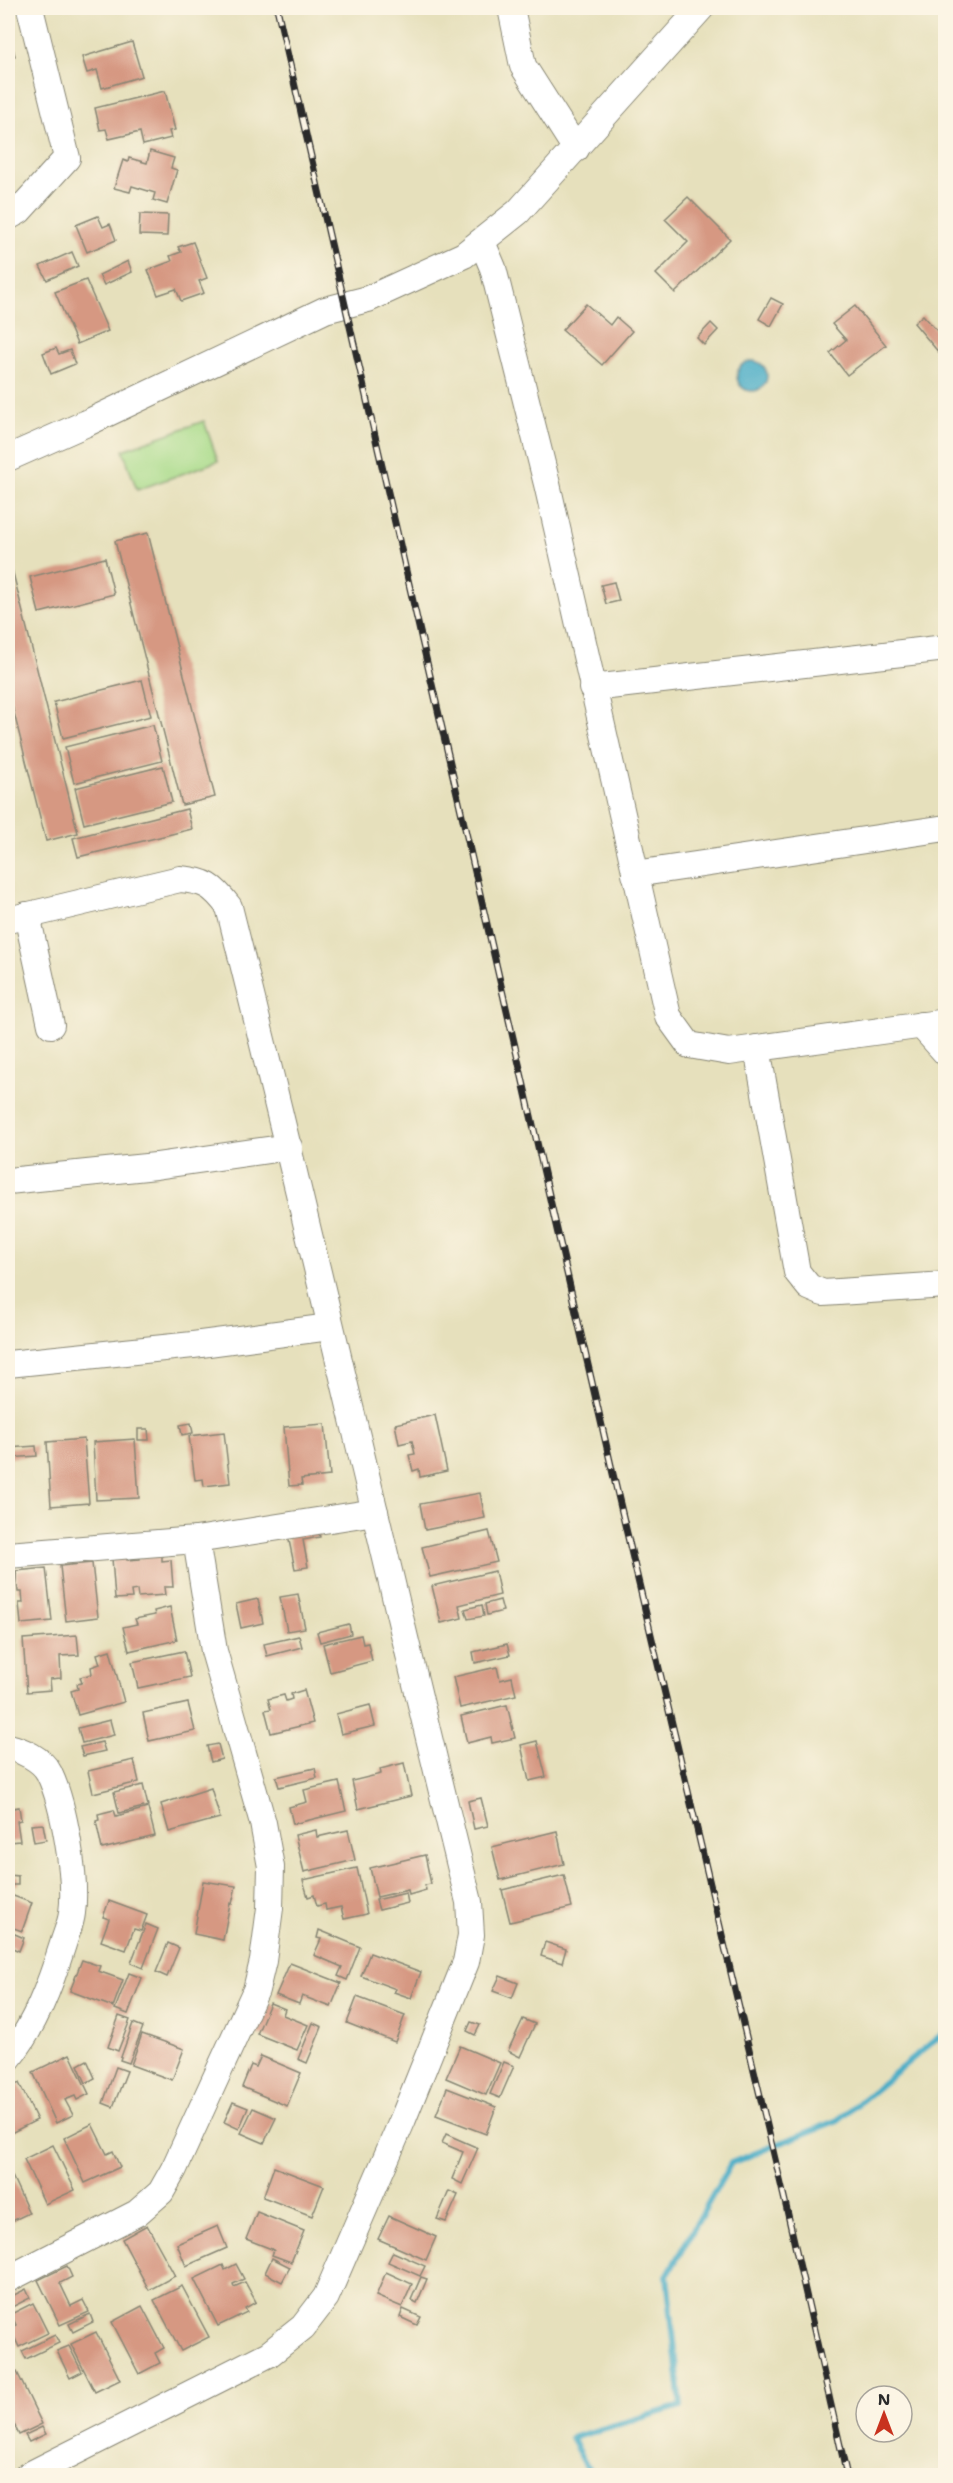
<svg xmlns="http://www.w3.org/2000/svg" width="953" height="2483" font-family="'Shantell Sans',sans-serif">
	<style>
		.green { fill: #a9db8a; stroke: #6a835a; stroke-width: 1.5 }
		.water { fill: #46acc6; stroke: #386c78; stroke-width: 1.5 }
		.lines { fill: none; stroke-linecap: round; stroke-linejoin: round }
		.stream { stroke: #46acc6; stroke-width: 6 }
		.building { fill: #d69882 }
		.minor-casing { stroke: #888674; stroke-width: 28 }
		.minor { stroke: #fff; stroke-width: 26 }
		.rail-casing { stroke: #2b2b2b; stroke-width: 7 }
		.rail { stroke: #fcf5e5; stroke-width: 4.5; stroke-dasharray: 14; stroke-linecap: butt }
	</style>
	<rect width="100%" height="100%" fill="#fcf5e5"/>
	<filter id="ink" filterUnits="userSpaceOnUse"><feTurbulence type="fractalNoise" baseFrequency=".0167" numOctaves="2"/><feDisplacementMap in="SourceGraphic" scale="12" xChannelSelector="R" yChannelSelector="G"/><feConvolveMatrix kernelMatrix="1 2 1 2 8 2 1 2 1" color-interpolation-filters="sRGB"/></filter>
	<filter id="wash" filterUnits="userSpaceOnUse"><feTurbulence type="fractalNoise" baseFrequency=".008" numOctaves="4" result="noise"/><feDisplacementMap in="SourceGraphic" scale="24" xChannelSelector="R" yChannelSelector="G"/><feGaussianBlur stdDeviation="1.35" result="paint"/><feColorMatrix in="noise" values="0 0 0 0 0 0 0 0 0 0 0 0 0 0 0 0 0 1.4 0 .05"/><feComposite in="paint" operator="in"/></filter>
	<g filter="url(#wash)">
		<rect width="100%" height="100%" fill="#e6e0bc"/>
		<!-- green -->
		<polygon class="green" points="204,421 218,461 137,490 123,450"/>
		<!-- water -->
		<circle class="water" cx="752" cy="376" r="15"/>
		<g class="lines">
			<!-- stream -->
			<polyline class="stream" points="592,2476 571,2438 681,2406 667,2276 731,2163 838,2120 946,2031"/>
		</g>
		<g id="blocks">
			<!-- building -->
			<g class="building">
				<polygon points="8,29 15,56 8,57"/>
				<polygon points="132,42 142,76 102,88 97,70 87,73 82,57"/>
				<polygon points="165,91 175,130 169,131 171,138 143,145 140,132 109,139 106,129 100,130 95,108"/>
				<polygon points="150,151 174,158 171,168 177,170 167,204 153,200 155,193 132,186 130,192 114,188 123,160 128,162 129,158 147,163"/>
				<polygon points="8,158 13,176 8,177"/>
				<polygon points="688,197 730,239 675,293 656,274 688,242 665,219"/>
				<polygon points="140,214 168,215 167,236 139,235"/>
				<polygon points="98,216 103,227 110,224 116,240 87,252 76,225"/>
				<polygon points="193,242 207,278 199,281 204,293 181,301 176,289 158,295 148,270 172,261 170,256 181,252 178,247"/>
				<polygon points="72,252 78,266 47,280 40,266"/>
				<polygon points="128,261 132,272 104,285 99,275"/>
				<polygon points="86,280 108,331 77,344 55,292"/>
				<polygon points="771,298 783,304 771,326 759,319"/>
				<polygon points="586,304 610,325 616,317 632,331 602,365 562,330"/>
				<polygon points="855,306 886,345 847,375 830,353 846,340 832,324"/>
				<polygon points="923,315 946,341 946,350 940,354 914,323"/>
				<polygon points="711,323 718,330 704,345 697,338"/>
				<polygon points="56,348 59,354 70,350 75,364 51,374 43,353"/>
				<polygon points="148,533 215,797 182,805 115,541"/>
				<polygon points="105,558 114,594 39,613 30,577"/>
				<polygon points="12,569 78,833 46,841 8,689 8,570"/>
				<polygon points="614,582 619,601 606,604 601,585"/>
				<polygon points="142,680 151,716 63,738 54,702"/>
				<polygon points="153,725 162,761 74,783 65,747"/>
				<polygon points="163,766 172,802 84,824 75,788"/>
				<polygon points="187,809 192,829 78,857 73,838"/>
				<polygon points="435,1415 447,1471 420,1477 419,1469 413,1471 409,1455 415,1454 412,1441 399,1444 395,1424"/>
				<polygon points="191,1423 193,1433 182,1435 180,1425"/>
				<polygon points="325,1424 330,1476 301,1479 302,1485 289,1486 284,1427"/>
				<polygon points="138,1429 148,1429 149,1440 138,1440"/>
				<polygon points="224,1432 230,1483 204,1486 203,1479 195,1480 189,1436"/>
				<polygon points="84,1439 89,1503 51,1506 47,1442"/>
				<polygon points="135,1439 139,1498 96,1500 93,1442"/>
				<polygon points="36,1446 37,1456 8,1458 8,1448"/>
				<polygon points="480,1493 485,1518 425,1530 420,1504"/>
				<polygon points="317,1525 320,1537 303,1540 308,1567 295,1569 287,1531"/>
				<polygon points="489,1531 497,1562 430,1577 422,1547"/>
				<polygon points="162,1555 162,1561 171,1560 173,1587 164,1587 165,1595 138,1597 137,1590 131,1591 132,1598 115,1599 112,1558 127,1557 127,1560 140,1559 140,1556"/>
				<polygon points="92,1563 98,1617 66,1621 60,1566"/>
				<polygon points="46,1568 52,1621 21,1624 19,1603 23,1603 22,1592 18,1592 16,1571"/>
				<polygon points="495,1571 500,1595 459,1605 462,1618 441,1623 432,1586"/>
				<polygon points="298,1594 305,1628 287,1631 280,1597"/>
				<polygon points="258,1599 263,1623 241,1628 236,1604"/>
				<polygon points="500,1600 503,1611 487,1615 485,1604"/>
				<polygon points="482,1605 484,1616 468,1619 465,1609"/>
				<polygon points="170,1607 177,1640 129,1651 123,1627 137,1624 135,1619 155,1615 154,1611"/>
				<polygon points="349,1624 351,1634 320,1642 317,1632"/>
				<polygon points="77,1635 79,1655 60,1656 61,1678 50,1679 51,1690 27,1692 23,1639"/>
				<polygon points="361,1635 363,1644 368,1643 372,1661 330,1672 323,1644"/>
				<polygon points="299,1636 302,1647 267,1656 264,1644"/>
				<polygon points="507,1644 510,1655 475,1663 473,1652"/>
				<polygon points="110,1650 124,1702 78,1715 71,1691 78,1689 77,1684 82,1683 80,1677 92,1674 91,1667 100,1664 97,1654"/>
				<polygon points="184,1651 190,1677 138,1688 132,1662"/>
				<polygon points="497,1667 500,1680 512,1677 516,1695 460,1708 453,1677"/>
				<polygon points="304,1690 313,1723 271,1733 265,1710 271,1709 268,1699 284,1695 286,1701 292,1699 291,1694"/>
				<polygon points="188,1703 195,1731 149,1741 143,1713"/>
				<polygon points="370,1705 375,1726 341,1734 336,1714"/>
				<polygon points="507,1705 515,1738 492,1743 491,1737 467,1743 461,1716"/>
				<polygon points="110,1720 114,1735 82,1743 78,1728"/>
				<polygon points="537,1741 546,1777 529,1781 521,1745"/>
				<polygon points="102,1742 105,1751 83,1756 80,1747"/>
				<polygon points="218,1744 222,1759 211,1762 207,1746"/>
				<polygon points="134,1760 139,1782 93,1793 88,1771"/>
				<polygon points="404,1763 411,1796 358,1809 352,1781 381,1774 380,1769"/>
				<polygon points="315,1768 317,1778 279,1787 276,1777"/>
				<polygon points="339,1782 346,1811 293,1824 289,1807 307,1802 304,1790"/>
				<polygon points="143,1785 148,1806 119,1813 114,1792"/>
				<polygon points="211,1788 220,1818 169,1832 161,1804"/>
				<polygon points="481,1798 488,1826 474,1829 468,1801"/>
				<polygon points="19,1807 21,1820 17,1821 20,1841 8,1842 8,1809"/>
				<polygon points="148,1808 155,1836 102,1849 96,1821 99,1820 98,1814 114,1810 116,1816"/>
				<polygon points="43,1824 46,1840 34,1842 31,1825"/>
				<polygon points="316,1830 317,1837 348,1830 355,1860 304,1872 295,1835"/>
				<polygon points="557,1831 564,1864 500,1880 492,1847"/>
				<polygon points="425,1855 431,1884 425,1885 426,1890 409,1895 408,1890 377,1897 370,1868"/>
				<polygon points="357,1868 367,1914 344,1919 341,1907 326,1910 325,1904 317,1906 314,1895 308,1897 303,1880"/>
				<polygon points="8,1875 18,1876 18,1885 8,1885"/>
				<polygon points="564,1875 572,1907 510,1922 502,1890"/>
				<polygon points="203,1881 236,1886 232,1904 230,1903 223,1940 194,1934"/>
				<polygon points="406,1893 408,1903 379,1910 376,1900"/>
				<polygon points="8,1894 32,1903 22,1931 8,1926"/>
				<polygon points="109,1901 147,1915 141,1931 134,1929 126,1950 101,1941 109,1919 103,1917"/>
				<polygon points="146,1924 158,1929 143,1968 131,1963"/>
				<polygon points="319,1930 360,1947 347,1980 338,1976 342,1967 314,1955 321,1939 317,1938"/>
				<polygon points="8,1931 24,1938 19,1951 8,1946"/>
				<polygon points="545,1942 566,1949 562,1963 541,1956"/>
				<polygon points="168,1943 179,1948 167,1977 156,1972"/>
				<polygon points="370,1953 421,1972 411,1998 394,1992 396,1989 361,1976"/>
				<polygon points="82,1960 100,1966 98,1971 123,1980 113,2007 70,1991"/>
				<polygon points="290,1963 341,1983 331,2007 302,1996 299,2004 276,1995"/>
				<polygon points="129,1973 142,1978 128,2014 115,2009"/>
				<polygon points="500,1976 518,1983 512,1998 493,1991"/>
				<polygon points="357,1997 405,2015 395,2042 347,2023"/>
				<polygon points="270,2003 285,2009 283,2015 308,2025 297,2050 257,2034"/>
				<polygon points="119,2016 130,2020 118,2051 108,2047"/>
				<polygon points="523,2019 535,2024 520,2057 508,2051"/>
				<polygon points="471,2022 480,2025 475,2035 467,2031"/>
				<polygon points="133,2023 143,2027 129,2063 120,2060"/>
				<polygon points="313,2023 322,2027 307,2063 298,2059"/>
				<polygon points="142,2034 184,2049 172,2080 131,2065"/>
				<polygon points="460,2046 500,2063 486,2095 446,2078"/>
				<polygon points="70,2054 89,2094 77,2100 75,2096 65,2100 73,2115 56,2123 33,2072"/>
				<polygon points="261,2056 301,2073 287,2106 242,2087 251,2065 256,2067"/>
				<polygon points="87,2060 95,2078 86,2083 78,2065"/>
				<polygon points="504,2062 514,2066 500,2098 490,2094"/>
				<polygon points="116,2067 127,2071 113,2107 103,2103"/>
				<polygon points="19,2083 37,2120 11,2133 8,2126 8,2089"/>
				<polygon points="447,2088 496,2107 486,2134 436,2115"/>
				<polygon points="233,2102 248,2108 239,2129 224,2122"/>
				<polygon points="253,2108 276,2118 264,2143 241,2133"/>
				<polygon points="92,2124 107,2154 113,2151 120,2167 85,2183 64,2138"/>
				<polygon points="446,2134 478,2148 462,2184 452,2179 463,2152 442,2143"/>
				<polygon points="53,2145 75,2190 45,2204 24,2159"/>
				<polygon points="274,2167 324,2186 312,2216 263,2197"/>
				<polygon points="12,2176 29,2213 8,2223 8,2179"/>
				<polygon points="449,2191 458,2195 446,2222 437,2219"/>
				<polygon points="257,2212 304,2231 291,2262 272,2255 274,2250 246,2239"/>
				<polygon points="389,2216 436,2237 426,2260 378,2239"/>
				<polygon points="147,2225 175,2276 149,2290 122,2239"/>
				<polygon points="218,2226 227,2248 186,2266 177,2244"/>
				<polygon points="393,2252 425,2266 420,2276 388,2262"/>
				<polygon points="272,2258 290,2267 282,2282 265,2273"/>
				<polygon points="236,2264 244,2279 233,2284 234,2287 245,2282 256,2302 245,2308 247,2312 218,2326 194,2279 223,2265 225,2270"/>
				<polygon points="67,2266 72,2277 60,2283 71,2306 83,2300 89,2312 60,2325 38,2280"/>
				<polygon points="386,2272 412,2284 402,2307 376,2296"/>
				<polygon points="421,2277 427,2279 417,2303 411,2300"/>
				<polygon points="182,2286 209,2337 181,2351 154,2300"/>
				<polygon points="26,2289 30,2298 8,2309 8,2298"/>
				<polygon points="33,2303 48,2333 19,2347 10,2328 16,2325 11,2314"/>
				<polygon points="142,2306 164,2348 155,2353 160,2363 139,2374 112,2322"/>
				<polygon points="403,2309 421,2317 417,2325 400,2317"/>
				<polygon points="90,2314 93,2322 73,2332 69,2324"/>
				<polygon points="96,2332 120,2380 95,2392 71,2344"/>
				<polygon points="55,2335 59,2343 26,2359 22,2351"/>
				<polygon points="69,2346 82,2372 70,2378 57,2351"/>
				<polygon points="8,2353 14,2367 8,2370"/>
				<polygon points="17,2372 42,2424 19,2435 14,2424 8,2428 8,2377"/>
				<polygon points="42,2427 46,2434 29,2442 25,2435"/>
			</g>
		</g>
	</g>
	<g filter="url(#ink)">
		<use href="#blocks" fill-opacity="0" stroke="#888674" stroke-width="1.5"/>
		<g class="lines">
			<!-- minor casing -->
			<g class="minor-casing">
				<g id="minor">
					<polyline points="511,8 523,66 576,149"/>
					<polyline points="8,217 19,211 67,158 30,8"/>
					<polyline points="482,242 493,268 547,484 668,1016 689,1045 729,1052 946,1022"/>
					<polyline points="8,458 87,423 325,310 368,299 464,255 518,212 701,8"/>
					<polyline points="592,688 946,648"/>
					<polyline points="635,874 946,828"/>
					<polyline points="27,915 51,1025"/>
					<path d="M8,920L180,879C206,881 213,886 229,907C312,1237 387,1571 469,1902L471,1935L466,1962L403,2119L326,2297L303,2327L269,2354L27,2476"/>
					<polyline points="921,1025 946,1053"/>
					<polyline points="757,1048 797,1272 809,1287 823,1293 946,1285"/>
					<polyline points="8,1181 156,1166 289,1147"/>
					<polyline points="8,1364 193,1345 330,1327"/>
					<polyline points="8,1555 196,1540 375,1512"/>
					<path d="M8,1747C22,1750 42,1759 49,1773C64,1804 77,1879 72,1913C71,1923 66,1934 63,1944C50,1985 35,2026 8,2059"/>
					<polyline points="8,2279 137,2213 161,2192 174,2169 256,1990 263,1961 270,1908 271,1867 263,1823 214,1651 196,1540"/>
				</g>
			</g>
			<!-- minor -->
			<use href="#minor" class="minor"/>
			<!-- rail casing -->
			<g class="rail-casing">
				<polyline id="rail" points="277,8 613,1474 784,2197 847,2476"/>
			</g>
			<!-- rail -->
			<use href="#rail" class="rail"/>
		</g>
	</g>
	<!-- margin -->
	<rect width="953" height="2483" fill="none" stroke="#fcf5e5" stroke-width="30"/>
	<!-- north arrow -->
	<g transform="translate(884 2414)"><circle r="28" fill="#fcf5e5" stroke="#a8a49b" stroke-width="1.5"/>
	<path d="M0-4.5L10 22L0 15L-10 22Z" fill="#c8321e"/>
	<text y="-9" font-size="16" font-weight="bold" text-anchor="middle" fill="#2b2b2b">N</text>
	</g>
</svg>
